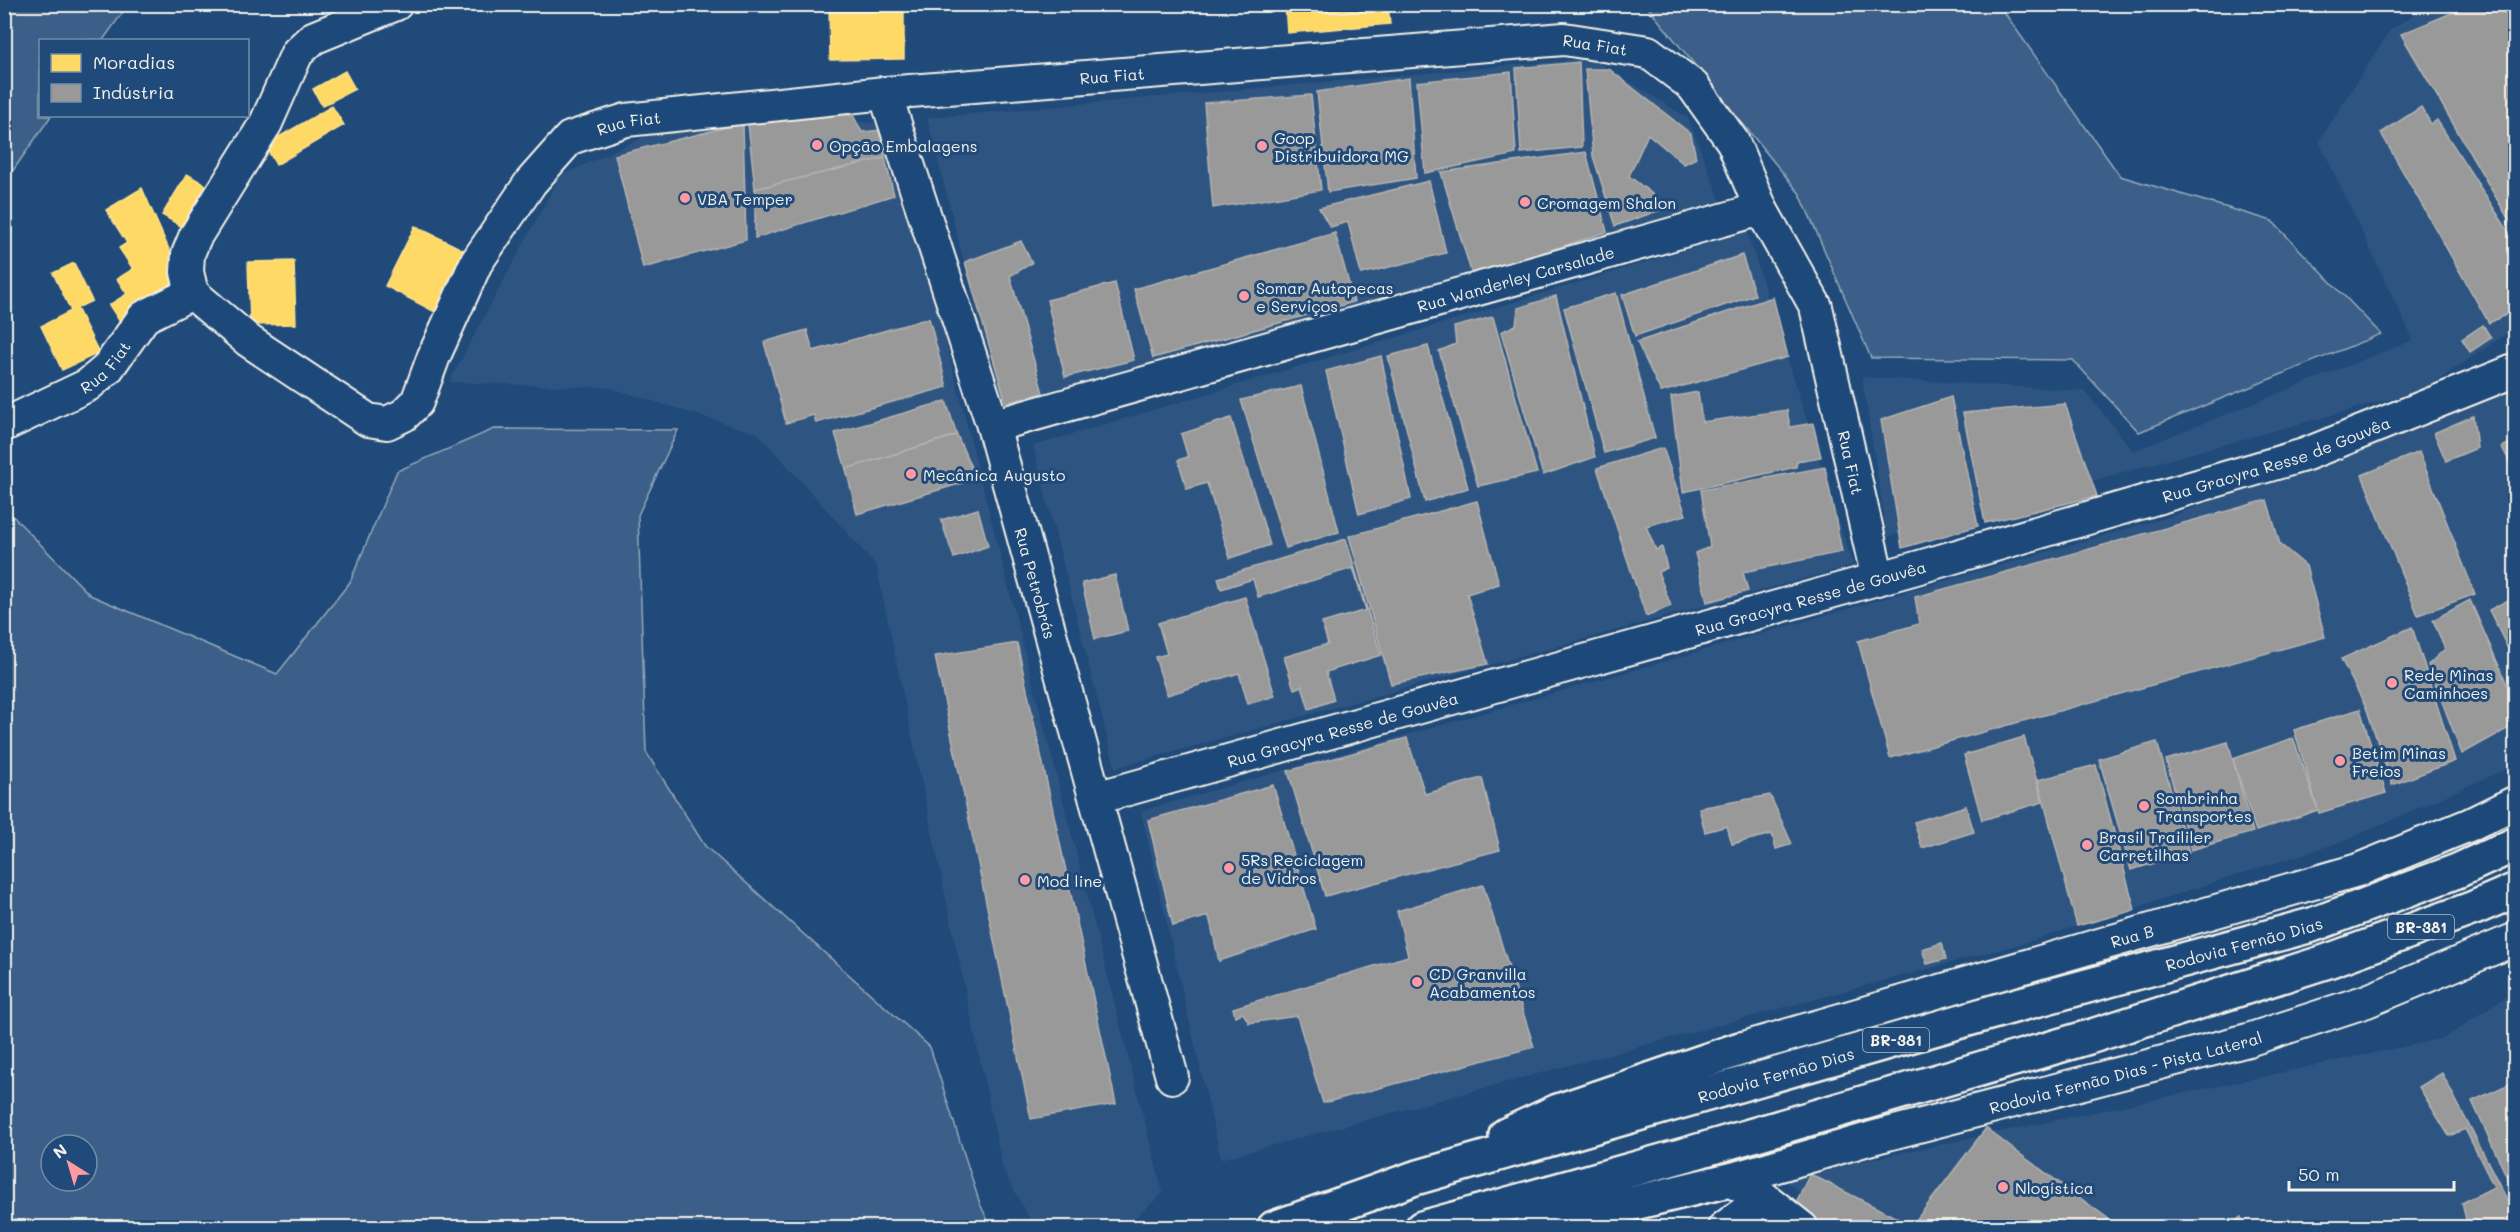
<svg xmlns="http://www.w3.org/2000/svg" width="2520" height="1232" font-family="Mali,sans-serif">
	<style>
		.built { fill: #2d5581 }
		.green { fill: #3a5f88; stroke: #97a8b8; stroke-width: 1.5; fill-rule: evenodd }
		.homes { fill: #ffd966; stroke: #fce08d; stroke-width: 1.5 }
		.industry { fill: #999; stroke: #b4b3b1; stroke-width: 1.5 }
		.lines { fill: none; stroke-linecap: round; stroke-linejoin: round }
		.minor-casing { stroke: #f4f1e8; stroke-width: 36 }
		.highway-casing { stroke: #f4f1e8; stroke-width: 38 }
		.minor { stroke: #1f4a7a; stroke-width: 32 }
		.highway { stroke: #1f4a7a; stroke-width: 33 }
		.poi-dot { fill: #ff9aa2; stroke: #1f4a7a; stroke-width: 2 }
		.labels { text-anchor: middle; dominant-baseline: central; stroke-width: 6; stroke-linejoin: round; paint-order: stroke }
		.shield { fill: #1f4a7a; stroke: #b4bfc7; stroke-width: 1.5 }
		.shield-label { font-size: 15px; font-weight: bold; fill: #f4f1e8 }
		.street-label { font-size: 16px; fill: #f4f1e8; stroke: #1f4a7a }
		.poi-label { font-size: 16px; fill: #f4f1e8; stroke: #1f4a7a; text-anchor: start }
	</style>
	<rect width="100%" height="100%" fill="#1f4a7a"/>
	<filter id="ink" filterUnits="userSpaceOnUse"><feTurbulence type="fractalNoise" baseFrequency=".0167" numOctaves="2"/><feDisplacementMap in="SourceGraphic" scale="12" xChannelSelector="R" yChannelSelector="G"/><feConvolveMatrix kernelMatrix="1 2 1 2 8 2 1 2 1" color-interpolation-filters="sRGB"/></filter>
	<g filter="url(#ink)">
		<!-- built -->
		<g class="built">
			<polygon points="2429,5 2515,5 2515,328 2423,390 1887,537 1862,377 2085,391 2133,451 2413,340 2319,141 2390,30"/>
			<polygon points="1591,58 1688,118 1722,204 1001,406 927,118"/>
			<polygon points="685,118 890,123 1163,1193 1125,1227 1034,1227 1003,1170 876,565 759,434 611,388 449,382 560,176"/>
			<polygon points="1747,232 1853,565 1115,768 1033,446"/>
			<polygon points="2515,387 2515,765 2344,841 2024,943 1221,1159 1141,811 2172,516"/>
			<polygon points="2515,990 2515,1227 1844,1227 1782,1178 2445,1038"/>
		</g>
		<!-- green -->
		<g class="green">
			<polygon points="5,4 128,5 103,40 40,40 40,116 51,116 5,182"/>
			<polygon points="1646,5 1999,5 2120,176 2272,221 2381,334 2139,432 2073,360 1871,358 1800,194"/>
			<path d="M494,429L678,430L638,515L646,752L705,846L930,1047L980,1204L991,1227H5V508L90,595L277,674L350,582L397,471ZM51,1145H87V1181H51Z"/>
		</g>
		<!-- homes -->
		<g class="homes">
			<polygon points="829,4 904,4 904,59 830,60"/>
			<polygon points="1285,4 1388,4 1390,24 1287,33"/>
			<polygon points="345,71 355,89 322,106 313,89"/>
			<polygon points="332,106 344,125 276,165 265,145"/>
			<polygon points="187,174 214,190 189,231 162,215"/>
			<polygon points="142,188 182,279 122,325 109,305 127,294 117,279 133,269 119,248 127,243 106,210"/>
			<polygon points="415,226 470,253 439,314 385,286"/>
			<polygon points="294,261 296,324 250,325 248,262"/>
			<polygon points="74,263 92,301 77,308 99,353 62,370 41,326 71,311 53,273"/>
		</g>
		<!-- industry -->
		<g class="industry">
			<polygon points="2473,4 2498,4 2516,28 2516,232 2401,34"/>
			<polygon points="1579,62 1582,147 1521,153 1516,68"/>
			<polygon points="1585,69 1609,69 1691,134 1696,158 1684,164 1648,134 1629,176 1669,207 1615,226 1593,156"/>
			<polygon points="1511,72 1516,154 1425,173 1417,82"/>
			<polygon points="1409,78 1416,178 1328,192 1317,92"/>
			<polygon points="1311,95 1321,190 1213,208 1204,103"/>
			<polygon points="2421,107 2431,124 2437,120 2516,243 2516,310 2489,323 2381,133"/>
			<polygon points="747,114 853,115 862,132 882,130 885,158 755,189"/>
			<polygon points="743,123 746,240 643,268 615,155"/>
			<polygon points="1586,152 1607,232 1472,275 1441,172"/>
			<polygon points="885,158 894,195 755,238 755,189"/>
			<polygon points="1429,181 1446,253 1361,274 1348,222 1330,227 1319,208"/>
			<polygon points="1335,233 1354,302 1153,358 1134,289"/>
			<polygon points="1021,241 1032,263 1010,276 1043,393 1006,403 965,262"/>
			<polygon points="1742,255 1755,295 1635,336 1622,295"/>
			<polygon points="1115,283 1134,360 1065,377 1047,300"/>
			<polygon points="1616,293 1655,438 1604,453 1564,308"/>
			<polygon points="1556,296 1595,457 1543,475 1501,332 1516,325 1518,308"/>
			<polygon points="1773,297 1788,357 1661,392 1637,342"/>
			<polygon points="1493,317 1537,473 1478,486 1439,351 1456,344 1454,327"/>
			<polygon points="929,318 947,387 816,423 814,415 786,423 764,342 807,330 813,351"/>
			<polygon points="2483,325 2491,338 2470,352 2462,339"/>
			<polygon points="1428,346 1468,488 1425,502 1388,356"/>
			<polygon points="1381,356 1411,499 1359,514 1326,371"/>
			<polygon points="1301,386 1339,532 1286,548 1241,400"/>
			<polygon points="1698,392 1702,422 1787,410 1790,427 1813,423 1821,457 1797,461 1796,467 1683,492 1671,397"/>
			<polygon points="1951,397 1978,526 1902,548 1881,420"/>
			<polygon points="946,401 957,435 846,469 835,433"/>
			<polygon points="2065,404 2097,496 1985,523 1963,413"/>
			<polygon points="2473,416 2477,448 2446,461 2434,433"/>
			<polygon points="1231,418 1270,545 1230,558 1207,483 1187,489 1178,460 1188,457 1181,434"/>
			<polygon points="957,435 976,479 857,514 846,469"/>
			<polygon points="2516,440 2516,475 2502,447"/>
			<polygon points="1663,448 1686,515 1646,526 1656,550 1662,547 1667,568 1658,572 1671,606 1646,616 1597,468"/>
			<polygon points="2419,452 2475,594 2418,615 2362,475"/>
			<polygon points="1825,467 1842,552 1743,572 1748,591 1707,602 1695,553 1710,547 1701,490"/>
			<polygon points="2267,500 2280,544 2306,566 2325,637 1890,758 1858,641 1919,624 1915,597"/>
			<polygon points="1477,501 1499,584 1467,594 1488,664 1391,684 1349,536"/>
			<polygon points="978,509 988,546 954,558 941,520"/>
			<polygon points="1346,539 1381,655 1326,672 1334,700 1309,709 1302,686 1294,689 1284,657 1328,644 1322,623 1366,610 1353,568 1258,597 1253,579 1221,589 1218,578"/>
			<polygon points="1115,575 1128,631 1095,639 1082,583"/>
			<polygon points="2516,596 2516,665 2489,610"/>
			<polygon points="1245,597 1275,696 1248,704 1239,673 1167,695 1155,657 1167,654 1158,623"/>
			<polygon points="2470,600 2516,705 2516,724 2462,754 2428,665 2445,649 2433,620"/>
			<polygon points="2412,627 2455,761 2392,785 2366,707 2341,659"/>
			<polygon points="1017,643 1116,1104 1031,1119 935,656"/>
			<polygon points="2360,709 2386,793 2319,813 2294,730"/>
			<polygon points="2024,737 2043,802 1982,820 1964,755"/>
			<polygon points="1407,738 1425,794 1482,778 1500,850 1325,896 1288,771"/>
			<polygon points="2293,738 2318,810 2256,831 2233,759"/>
			<polygon points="2157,742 2189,853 2131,870 2099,759"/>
			<polygon points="2228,742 2253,832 2191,850 2166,760"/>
			<polygon points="2096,765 2135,910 2077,926 2038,780"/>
			<polygon points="1273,785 1316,929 1219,961 1209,916 1173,926 1148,820"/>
			<polygon points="1770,795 1792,844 1776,849 1772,834 1732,844 1727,826 1705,832 1699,808"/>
			<polygon points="1966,806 1974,832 1922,848 1914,822"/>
			<polygon points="1483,885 1534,1047 1323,1103 1297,1016 1249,1023 1243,1013 1235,1016 1233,1008 1408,956 1397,911"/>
			<polygon points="1942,943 1946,959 1927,964 1922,949"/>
			<polygon points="2442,1073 2516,1217 2516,1226 2468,1228 2462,1203 2494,1187 2465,1129 2449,1136 2419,1087"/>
			<polygon points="2516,1081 2516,1098 2508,1101 2516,1118 2516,1197 2472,1101"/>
			<polygon points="1986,1128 2009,1146 2121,1228 1910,1228"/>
			<polygon points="1810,1174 1897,1218 1892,1228 1831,1228 1793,1208"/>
			<polygon points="2241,1217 2246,1228 2226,1228"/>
		</g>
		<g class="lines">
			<!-- minor casing -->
			<g class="minor-casing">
				<g id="minor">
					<path id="s1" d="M396,4L313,38L297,53L266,123L195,237L188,254L187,272L192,293L249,341L368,420L387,423L404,415L417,402L434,356L476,263L531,182L570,138L626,120L885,93L1564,39L1648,52L1693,86L1733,142L1761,209L1816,307L1878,579"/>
					<path id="s2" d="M885,93L993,426L1172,1077"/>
					<path id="s3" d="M4,425L88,385L107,369L144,317L192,293"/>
					<path id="s4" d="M993,426L1761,209"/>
					<path id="s5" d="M1096,798L1916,568L2304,455L2516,370"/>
					<path id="s6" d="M1740,1049L2358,870L2469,825L2516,802"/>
					<path id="s7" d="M1729,1180L1872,1138L2248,1040L2367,1001L2516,939"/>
					<polyline points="1729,1180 1764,1198 1802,1228"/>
					<polyline points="1724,1228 1764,1198"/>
				</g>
			</g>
			<!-- highway casing -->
			<g class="highway-casing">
				<g id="highway">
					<polyline points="1506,1135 1558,1111 1740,1049"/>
					<path id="s8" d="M1274,1228L1415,1178L2017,1005L2312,925L2457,871L2516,844"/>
					<polyline points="1422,1228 1688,1154 2089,1037 2325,962 2474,908 2516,890"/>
					<polyline points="1531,1228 1729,1180"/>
				</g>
			</g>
			<!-- minor -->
			<use href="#minor" class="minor"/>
			<!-- highway -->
			<use href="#highway" class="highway"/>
		</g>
	</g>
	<!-- markers -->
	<g class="poi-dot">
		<circle cx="817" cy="145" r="6"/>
		<circle cx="1262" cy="146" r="6"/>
		<circle cx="685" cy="198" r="6"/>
		<circle cx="1525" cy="202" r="6"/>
		<circle cx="1244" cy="296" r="6"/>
		<circle cx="911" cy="474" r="6"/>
		<circle cx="2392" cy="683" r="6"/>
		<circle cx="2340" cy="761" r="6"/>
		<circle cx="2144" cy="806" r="6"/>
		<circle cx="2087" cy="845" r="6"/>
		<circle cx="1229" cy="868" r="6"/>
		<circle cx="1025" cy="880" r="6"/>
		<circle cx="1417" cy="982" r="6"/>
		<circle cx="2003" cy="1187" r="6"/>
	</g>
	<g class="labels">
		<!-- shield labels -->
		<g class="shield">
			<rect x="2388" y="915" width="66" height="24" rx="4.5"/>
			<rect x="1863" y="1028" width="66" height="24" rx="4.5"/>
		</g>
		<g class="shield-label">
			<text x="2421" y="927">BR-381</text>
			<text x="1896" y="1040">BR-381</text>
		</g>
		<!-- street labels -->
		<g class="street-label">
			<text stroke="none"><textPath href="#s1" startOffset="1994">Rua Fiat</textPath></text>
			<text stroke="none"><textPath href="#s1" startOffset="1509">Rua Fiat</textPath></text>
			<text stroke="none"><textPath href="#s1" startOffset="1023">Rua Fiat</textPath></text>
			<text stroke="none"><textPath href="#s4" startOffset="543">Rua Wanderley Carsalade</textPath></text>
			<text stroke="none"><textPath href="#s3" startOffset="118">Rua Fiat</textPath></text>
			<text stroke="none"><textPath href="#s5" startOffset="1228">Rua Gracyra Resse de Gouvêa</textPath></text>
			<text stroke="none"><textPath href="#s1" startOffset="2517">Rua Fiat</textPath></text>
			<text stroke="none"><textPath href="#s2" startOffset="513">Rua Petrobrás</textPath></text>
			<text stroke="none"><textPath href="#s5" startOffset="742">Rua Gracyra Resse de Gouvêa</textPath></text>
			<text stroke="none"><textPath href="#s5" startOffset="256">Rua Gracyra Resse de Gouvêa</textPath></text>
			<text stroke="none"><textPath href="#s6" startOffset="408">Rua B</textPath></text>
			<text stroke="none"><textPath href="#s8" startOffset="1011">Rodovia Fernão Dias</textPath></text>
			<text stroke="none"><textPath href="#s7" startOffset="411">Rodovia Fernão Dias - Pista Lateral</textPath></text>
			<text stroke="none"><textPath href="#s8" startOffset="525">Rodovia Fernão Dias</textPath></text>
		</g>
		<!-- poi labels -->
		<g class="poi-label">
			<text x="1274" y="137">Goop<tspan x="1274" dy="18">Distribuidora MG</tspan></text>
			<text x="829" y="145">Opção Embalagens</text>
			<text x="697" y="198">VBA Temper</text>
			<text x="1537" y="202">Cromagem Shalon</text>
			<text x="1256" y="287">Somar Autopecas<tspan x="1256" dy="18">e Serviços</tspan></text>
			<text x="923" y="474">Mecânica Augusto</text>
			<text x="2404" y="674">Rede Minas<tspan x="2404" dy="18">Caminhoes</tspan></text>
			<text x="2352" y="752">Betim Minas<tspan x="2352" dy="18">Freios</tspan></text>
			<text x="2156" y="797">Sombrinha<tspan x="2156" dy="18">Transportes</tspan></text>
			<text x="2099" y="836">Brasil Traililer<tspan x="2099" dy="18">Carretilhas</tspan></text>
			<text x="1241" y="859">5Rs Reciclagem<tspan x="1241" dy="18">de Vidros</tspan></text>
			<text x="1037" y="880">Mod line</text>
			<text x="1429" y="973">CD Granvilla<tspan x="1429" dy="18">Acabamentos</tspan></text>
			<text x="2015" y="1187">Nlogística</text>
		</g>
	</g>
	<!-- margin -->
	<rect width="2520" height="1232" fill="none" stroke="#1f4a7a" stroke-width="24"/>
	<rect x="12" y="12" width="2496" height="1208" fill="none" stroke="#f4f1e8" stroke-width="2" filter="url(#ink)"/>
	<!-- legend -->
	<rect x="39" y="39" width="210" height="78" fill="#1f4a7a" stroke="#748da6" stroke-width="1.5"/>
	<rect x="51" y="54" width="30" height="18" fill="#ffd966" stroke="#748da6" stroke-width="1.5"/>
	<text x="93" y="69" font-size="18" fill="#f4f1e8">Moradias</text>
	<rect x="51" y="84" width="30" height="18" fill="#999999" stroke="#748da6" stroke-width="1.5"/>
	<text x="93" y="99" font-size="18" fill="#f4f1e8">Indústria</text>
	<!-- north arrow -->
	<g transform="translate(69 1163) rotate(323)"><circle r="28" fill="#1f4a7a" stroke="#748da6" stroke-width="1.5"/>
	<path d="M0-4.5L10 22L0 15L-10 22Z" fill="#ff9aa2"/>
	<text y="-9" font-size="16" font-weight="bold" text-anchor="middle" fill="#f4f1e8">N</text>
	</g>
	<!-- scale -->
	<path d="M2289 1181v9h165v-9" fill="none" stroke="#f4f1e8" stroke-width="3"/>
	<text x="2298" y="1181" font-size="18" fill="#f4f1e8" stroke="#1f4a7a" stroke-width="4.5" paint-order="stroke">50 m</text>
</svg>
